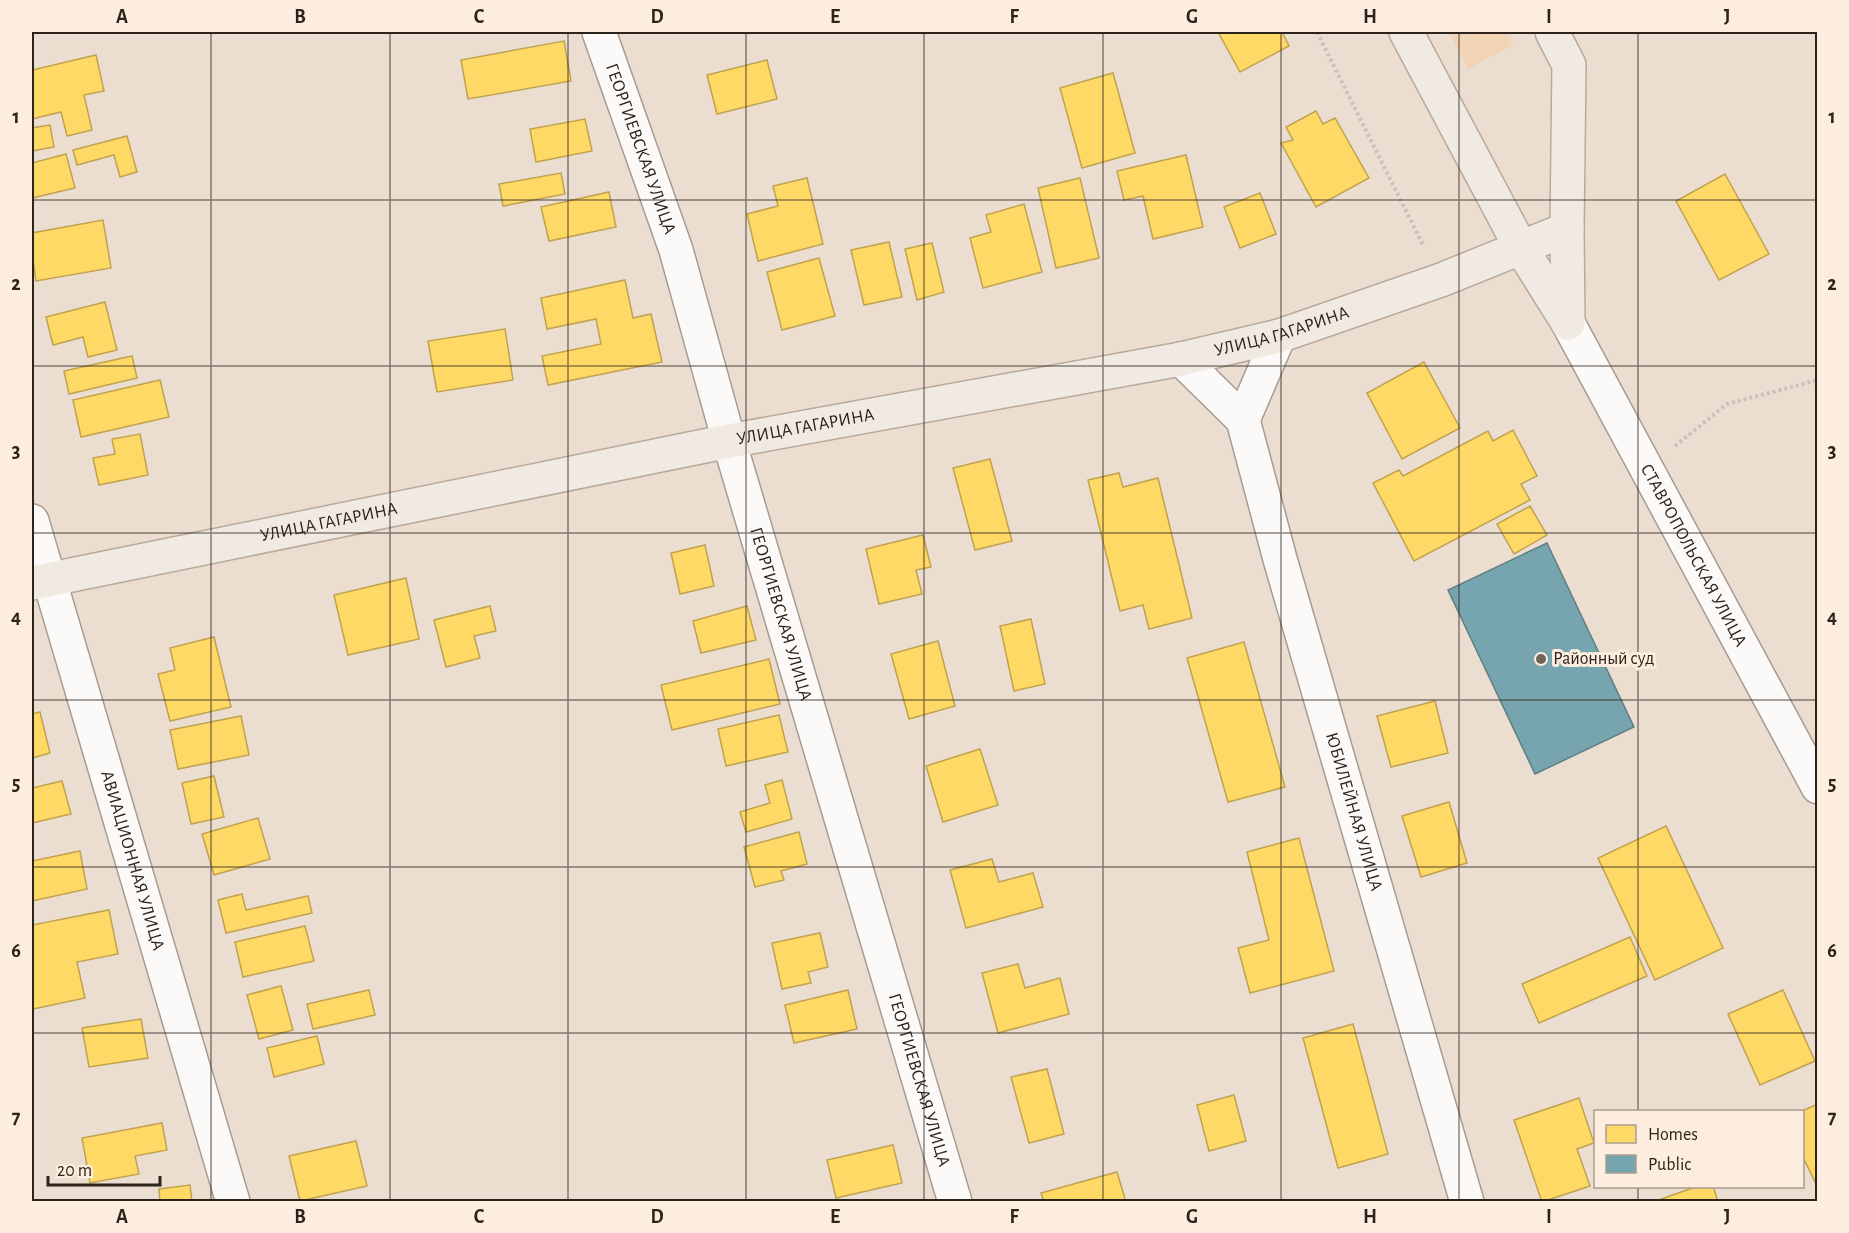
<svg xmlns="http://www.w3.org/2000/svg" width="1849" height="1233" font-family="'Alegreya Sans',sans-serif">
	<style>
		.green { fill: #f1d3b6 }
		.homes { fill: #ffd966; stroke: #c0a24f; stroke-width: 1.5 }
		.public { fill: #76a5af; stroke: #607e82; stroke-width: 1.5 }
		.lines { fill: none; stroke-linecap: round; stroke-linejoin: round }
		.minor-casing { stroke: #a69b92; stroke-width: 36 }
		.major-casing { stroke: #b8aa9b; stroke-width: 36 }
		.path { stroke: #c6c2bd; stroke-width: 4; stroke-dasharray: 3 3; stroke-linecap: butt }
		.minor { stroke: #fcfaf8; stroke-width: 33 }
		.major { stroke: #f0eae3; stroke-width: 33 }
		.grid { fill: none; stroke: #2c231a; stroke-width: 1.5; stroke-opacity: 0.55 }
		.poi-dot { fill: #6f645a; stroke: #fcedde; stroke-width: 2 }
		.labels { text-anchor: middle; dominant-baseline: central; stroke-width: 6; stroke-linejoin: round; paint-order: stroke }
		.street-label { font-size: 18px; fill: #2c231a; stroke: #fcedde }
		.poi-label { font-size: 18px; fill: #2c231a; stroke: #fcedde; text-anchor: start }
		.neatline { fill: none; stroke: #2c231a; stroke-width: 2 }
		.grid-label { font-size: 20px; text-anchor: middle; font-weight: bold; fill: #2c231a }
	</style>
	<rect width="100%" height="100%" fill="#ebded1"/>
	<!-- green -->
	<polygon class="green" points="1449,32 1506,32 1513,45 1468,69"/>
	<!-- homes -->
	<g class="homes">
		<polygon points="1218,32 1282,32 1289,46 1240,72"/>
		<polygon points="564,41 571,81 468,99 461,60"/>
		<polygon points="96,55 104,91 84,95 92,130 67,136 61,112 32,119 32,70"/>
		<polygon points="767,60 777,99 717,114 707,75"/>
		<polygon points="1113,73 1135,153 1082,168 1060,88"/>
		<polygon points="1316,111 1323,124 1335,118 1369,178 1316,207 1281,143 1293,140 1286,127"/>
		<polygon points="585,119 592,151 536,162 530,129"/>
		<polygon points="50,125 54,147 32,151 32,128"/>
		<polygon points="127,136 137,172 120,177 114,155 77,165 73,150"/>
		<polygon points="66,154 75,188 32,198 32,163"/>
		<polygon points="1186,155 1203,227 1153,239 1143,196 1124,200 1117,171"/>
		<polygon points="561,173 565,194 503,206 499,184"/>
		<polygon points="1725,174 1769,254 1719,280 1676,201"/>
		<polygon points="807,178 823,244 758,261 747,214 778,206 773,186"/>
		<polygon points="1080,178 1099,258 1056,268 1038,188"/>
		<polygon points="609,192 616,227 549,241 541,207"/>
		<polygon points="1260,193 1276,234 1240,248 1224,207"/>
		<polygon points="1024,204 1042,272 983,288 970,238 991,232 986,215"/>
		<polygon points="103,220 111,268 36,281 32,253 32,233"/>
		<polygon points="889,242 902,297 864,305 851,250"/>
		<polygon points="932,243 944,292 917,300 905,249"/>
		<polygon points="819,258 835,316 782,330 767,272"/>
		<polygon points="625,280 633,318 651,314 662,362 548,385 542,356 601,344 596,319 547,329 541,298"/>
		<polygon points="105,302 117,350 88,357 83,337 53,345 46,317"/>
		<polygon points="505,329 513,380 437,392 428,341"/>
		<polygon points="132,356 137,378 69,394 64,371"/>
		<polygon points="1424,362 1460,428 1402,459 1367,393"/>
		<polygon points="160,380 169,417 81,437 73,400"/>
		<polygon points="1513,430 1537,476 1521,484 1530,500 1414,561 1373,483 1399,470 1403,476 1488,431 1493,441"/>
		<polygon points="140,434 148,475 99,485 93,458 115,454 112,439"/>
		<polygon points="990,459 1012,541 975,550 953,468"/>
		<polygon points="1119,473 1123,487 1158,478 1192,618 1149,629 1143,605 1120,611 1088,480"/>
		<polygon points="1530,506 1547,535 1514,554 1497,524"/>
		<polygon points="923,535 931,567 916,570 922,594 879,604 866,549"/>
		<polygon points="705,545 714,586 680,594 671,553"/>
		<polygon points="406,578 419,639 348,655 334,595"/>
		<polygon points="490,606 496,631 474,636 480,658 446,667 434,620"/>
		<polygon points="747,606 756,640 701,653 693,621"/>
		<polygon points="1031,619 1045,684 1014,691 1000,626"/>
		<polygon points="214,637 231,707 170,721 158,674 175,670 170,648"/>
		<polygon points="938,641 955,706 909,719 891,654"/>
		<polygon points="1244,642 1285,787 1228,802 1187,658"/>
		<polygon points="769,659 780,704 672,730 661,685"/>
		<polygon points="1435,701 1448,753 1391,767 1377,716"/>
		<polygon points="40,712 50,753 32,758 32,714"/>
		<polygon points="779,715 788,752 726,766 718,729"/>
		<polygon points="241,716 249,755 178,769 170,730"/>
		<polygon points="980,749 998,805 943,822 926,766"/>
		<polygon points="214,776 224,817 191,824 182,783"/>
		<polygon points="782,780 792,819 746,832 740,812 770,803 765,785"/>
		<polygon points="62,781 71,814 32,823 32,788"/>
		<polygon points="1449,802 1467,863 1421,877 1402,816"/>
		<polygon points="258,818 270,859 214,875 202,834"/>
		<polygon points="1666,826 1723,948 1655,980 1598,858"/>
		<polygon points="799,832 807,864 781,871 784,880 755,887 744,847"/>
		<polygon points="1299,838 1334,971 1250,993 1238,948 1269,940 1247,852"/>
		<polygon points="80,851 87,889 32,901 32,861"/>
		<polygon points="992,859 999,882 1033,873 1043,907 966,928 950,870"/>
		<polygon points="242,894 246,910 308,896 312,913 226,933 218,900"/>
		<polygon points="109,910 118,954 77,962 85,998 33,1009 32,925"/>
		<polygon points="305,926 314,961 243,977 235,942"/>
		<polygon points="820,933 828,967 808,972 811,983 782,989 772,943"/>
		<polygon points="1630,937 1647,976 1539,1023 1522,984"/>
		<polygon points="1018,964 1025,988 1060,978 1069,1014 998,1033 982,973"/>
		<polygon points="281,986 293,1030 259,1039 247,995"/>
		<polygon points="369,990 375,1015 313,1029 307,1004"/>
		<polygon points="848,990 857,1029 794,1043 785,1005"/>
		<polygon points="1783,990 1815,1061 1760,1085 1728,1014"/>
		<polygon points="141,1019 148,1058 89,1067 82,1028"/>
		<polygon points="1353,1024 1388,1154 1338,1168 1303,1038"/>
		<polygon points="317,1036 324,1064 274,1077 267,1048"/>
		<polygon points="1047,1069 1064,1134 1029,1143 1011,1077"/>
		<polygon points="1234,1095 1246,1141 1209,1151 1197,1105"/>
		<polygon points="1579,1098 1594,1143 1577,1149 1590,1186 1542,1202 1514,1120"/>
		<polygon points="1818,1104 1818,1188 1802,1155 1802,1112 1800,1112"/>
		<polygon points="162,1123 167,1150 135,1156 139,1174 90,1183 82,1138"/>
		<polygon points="356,1141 367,1186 300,1201 289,1156"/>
		<polygon points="893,1145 902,1183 836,1198 827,1160"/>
		<polygon points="1117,1172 1126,1202 1044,1202 1041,1193"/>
		<polygon points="190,1185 192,1202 160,1202 159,1189"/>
		<polygon points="1698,1186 1713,1186 1718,1202 1653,1202"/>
	</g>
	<!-- public -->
	<polygon class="public" points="1547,543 1634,727 1535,774 1448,590"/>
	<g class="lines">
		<!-- minor casing -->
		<g class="minor-casing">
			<g id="minor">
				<path id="s1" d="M599,32L676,250L729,441L955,1202"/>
				<path id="s2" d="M1568,323L1818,787"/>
				<path id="s3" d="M1181,359L1243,420L1280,559L1467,1202"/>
				<polyline points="1243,420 1279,336"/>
				<path id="s4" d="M32,521L233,1202"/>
			</g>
		</g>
		<!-- major casing -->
		<g class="major-casing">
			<g id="major">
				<polyline points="1406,32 1521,248 1568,323"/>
				<polyline points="1552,32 1569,65 1567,229 1568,323"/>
				<path id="s5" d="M32,583L729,441L1181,359L1279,336L1441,280L1567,229"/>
			</g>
		</g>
		<!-- path -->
		<g class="path">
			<polyline points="1317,32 1424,247"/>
			<polyline points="1675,446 1727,404 1818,380"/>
		</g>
		<!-- minor -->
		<use href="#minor" class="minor"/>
		<!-- major -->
		<use href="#major" class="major"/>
	</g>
	<!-- grid -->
	<path class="grid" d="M211,32V1202M390,32V1202M568,32V1202M746,32V1202M924,32V1202M1103,32V1202M1281,32V1202M1459,32V1202M1638,32V1112M32,200H1818M32,366H1818M32,533H1818M32,700H1818M32,867H1818M32,1033H1818M1638,1186V1202"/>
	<!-- markers -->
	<circle class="poi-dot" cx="1541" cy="659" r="6"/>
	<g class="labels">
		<!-- street labels -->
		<g class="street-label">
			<text stroke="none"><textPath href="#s1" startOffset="124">ГЕОРГИЕВСКАЯ УЛИЦА</textPath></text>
			<text stroke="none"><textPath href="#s5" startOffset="1275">УЛИЦА ГАГАРИНА</textPath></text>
			<text stroke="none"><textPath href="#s5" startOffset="789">УЛИЦА ГАГАРИНА</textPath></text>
			<text stroke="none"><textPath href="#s5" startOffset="303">УЛИЦА ГАГАРИНА</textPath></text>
			<text stroke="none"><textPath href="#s2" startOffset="264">СТАВРОПОЛЬСКАЯ УЛИЦА</textPath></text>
			<text stroke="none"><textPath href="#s1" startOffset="610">ГЕОРГИЕВСКАЯ УЛИЦА</textPath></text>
			<text stroke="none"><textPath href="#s3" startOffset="494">ЮБИЛЕЙНАЯ УЛИЦА</textPath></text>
			<text stroke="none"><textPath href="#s4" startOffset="354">АВИАЦИОННАЯ УЛИЦА</textPath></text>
			<text stroke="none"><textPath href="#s1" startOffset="1096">ГЕОРГИЕВСКАЯ УЛИЦА</textPath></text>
		</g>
		<!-- poi labels -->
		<g class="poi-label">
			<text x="1553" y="659">Районный суд</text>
		</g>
	</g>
	<!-- border -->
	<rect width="1849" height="1233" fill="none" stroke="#fcedde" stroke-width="66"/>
	<!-- legend -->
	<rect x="1594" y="1110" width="210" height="78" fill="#fcedde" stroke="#a99c90" stroke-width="1.5"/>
	<rect x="1606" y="1125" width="30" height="18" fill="#ffd966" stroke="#a99c90" stroke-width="1.5"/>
	<text x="1648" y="1140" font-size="18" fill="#2c231a">Homes</text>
	<rect x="1606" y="1155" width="30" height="18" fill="#76a5af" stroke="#a99c90" stroke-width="1.5"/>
	<text x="1648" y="1170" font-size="18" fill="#2c231a">Public</text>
	<!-- scale -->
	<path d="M48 1176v9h112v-9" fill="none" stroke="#2c231a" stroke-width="3"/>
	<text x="57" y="1176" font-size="18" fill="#2c231a" stroke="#fcedde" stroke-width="4.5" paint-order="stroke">20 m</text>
	<rect x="33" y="33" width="1783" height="1167" class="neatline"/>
	<g class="grid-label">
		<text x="122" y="23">A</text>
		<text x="300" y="23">B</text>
		<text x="479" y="23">C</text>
		<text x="657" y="23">D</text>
		<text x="835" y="23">E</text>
		<text x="1014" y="23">F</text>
		<text x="1192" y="23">G</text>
		<text x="1370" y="23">H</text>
		<text x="1549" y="23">I</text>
		<text x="1727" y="23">J</text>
		<text x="16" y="123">1</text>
		<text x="1832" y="123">1</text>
		<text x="16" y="290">2</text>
		<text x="1832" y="290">2</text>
		<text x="16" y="457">3</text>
		<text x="1832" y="457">3</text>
		<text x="16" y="623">4</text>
		<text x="1832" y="623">4</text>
		<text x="16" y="790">5</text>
		<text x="1832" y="790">5</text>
		<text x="16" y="957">6</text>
		<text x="1832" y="957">6</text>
		<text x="16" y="1123">7</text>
		<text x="1832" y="1123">7</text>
		<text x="122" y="1223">A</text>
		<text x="300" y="1223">B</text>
		<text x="479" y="1223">C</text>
		<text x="657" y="1223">D</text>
		<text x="835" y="1223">E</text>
		<text x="1014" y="1223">F</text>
		<text x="1192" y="1223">G</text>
		<text x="1370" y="1223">H</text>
		<text x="1549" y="1223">I</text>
		<text x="1727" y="1223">J</text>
	</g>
</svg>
